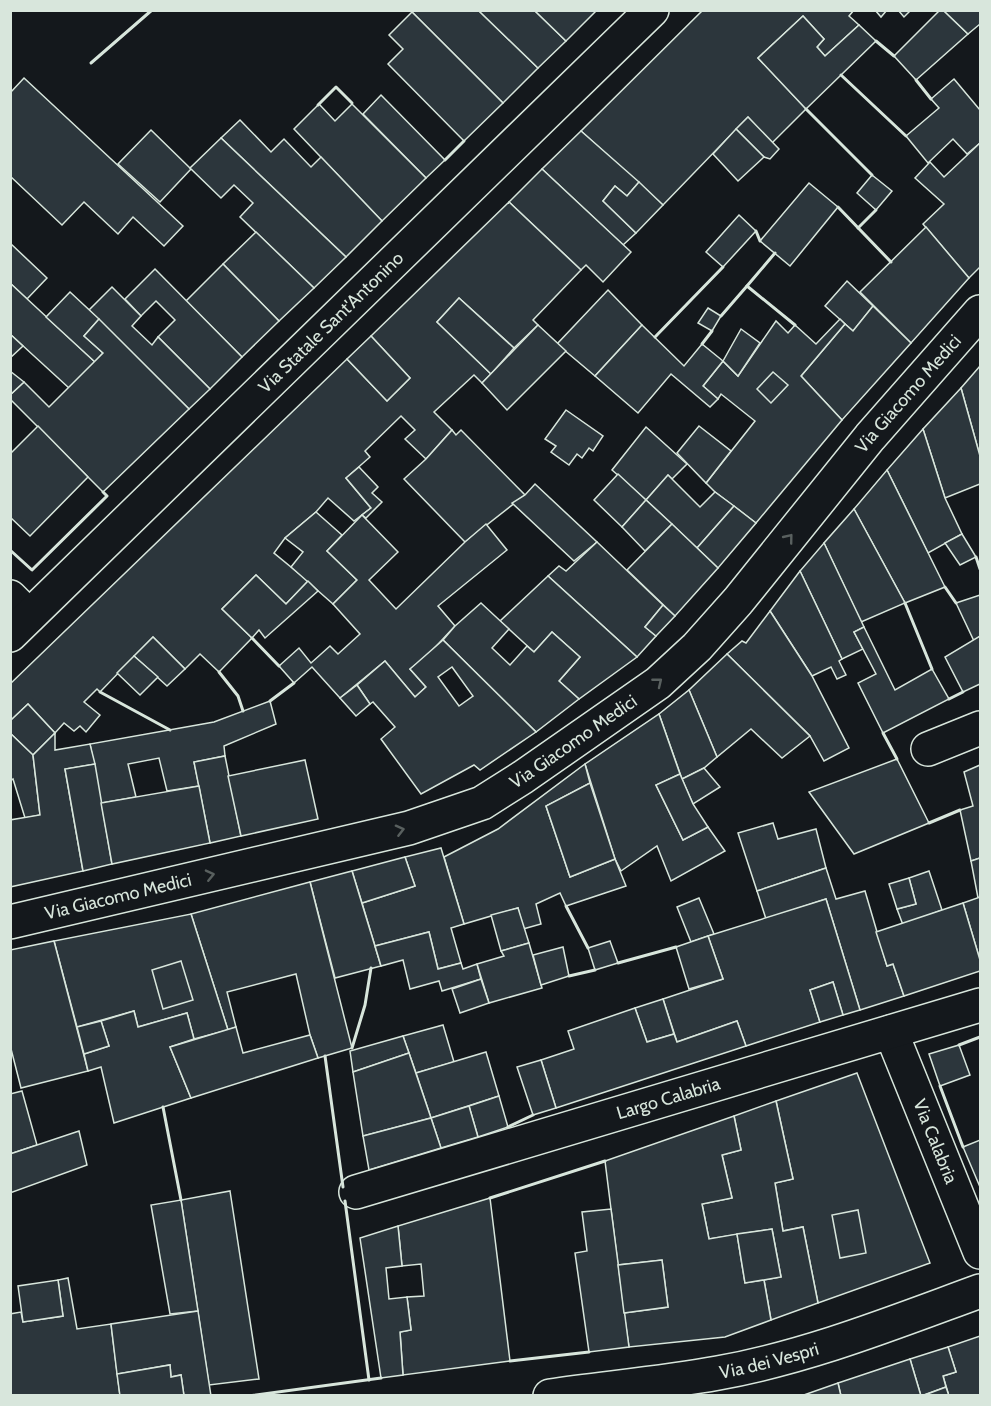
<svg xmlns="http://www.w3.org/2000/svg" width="991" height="1406" font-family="Cabin,sans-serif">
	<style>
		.building { fill: #2c363c; stroke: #d8e6dc; stroke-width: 1.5; fill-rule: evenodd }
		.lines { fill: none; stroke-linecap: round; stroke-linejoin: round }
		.street-casing { stroke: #d8e6dc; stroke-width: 36 }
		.secondary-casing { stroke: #d8e6dc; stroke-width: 36 }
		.street { stroke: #14181c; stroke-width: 33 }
		.secondary { stroke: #14181c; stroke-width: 33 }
		.wall { stroke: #d8e6dc; stroke-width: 3 }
		.oneway { stroke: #59605f }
		.labels { text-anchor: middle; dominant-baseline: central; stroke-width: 4.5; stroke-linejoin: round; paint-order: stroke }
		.street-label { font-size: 18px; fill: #d8e6dc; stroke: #14181c }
	</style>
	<rect width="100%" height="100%" fill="#14181c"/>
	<!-- building -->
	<g class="building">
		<polygon points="410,10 478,10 538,68 503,103"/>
		<polygon points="478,10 534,10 566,41 538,68"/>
		<polygon points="534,10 597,10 566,41"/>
		<polygon points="703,10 854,10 849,16 859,25 825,56 817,47 824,39 803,16 758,58 806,109 772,143 748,117 663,205 581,131"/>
		<polygon points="875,10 887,10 881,17"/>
		<polygon points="898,10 911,10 904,17"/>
		<polygon points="940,10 943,10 968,34 916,80 894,56"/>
		<polygon points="943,10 980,10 980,24 968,34"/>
		<polygon points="412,12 503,103 464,141 388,64 403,49 389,35"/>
		<polygon points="803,16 824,39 817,47 825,56 859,25 876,41 806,109 758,58"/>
		<polygon points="24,78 183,226 164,246 133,217 118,234 84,202 62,225 10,176 10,93"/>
		<polygon points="954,79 980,110 980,143 967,154 953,139 928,163 906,136 939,108 931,99"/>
		<polygon points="381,95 445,160 426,178 363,114"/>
		<polygon points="319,104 335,121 352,104 426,178 382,221 294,129"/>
		<polygon points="748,117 779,149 770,159 764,157 736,129"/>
		<polygon points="240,120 271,152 284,139 311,167 321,157 382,221 346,257 221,138"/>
		<polygon points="736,129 764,157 738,181 713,154"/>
		<polygon points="151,130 191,169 160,202 118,164"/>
		<polygon points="581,131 639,182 627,196 615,186 603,201 636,233 623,245 542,169"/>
		<polygon points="221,138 346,257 314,288 240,217 253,203 234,185 221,198 190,168"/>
		<polygon points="980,143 980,267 969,278 923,224 944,204 915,178 930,162 944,177"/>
		<polygon points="542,169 631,252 603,282 586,265 581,270 509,202"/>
		<polygon points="872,175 892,191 876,210 857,193"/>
		<polygon points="639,182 663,205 636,233 603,201 615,186 627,196"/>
		<polygon points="809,183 838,207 790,266 760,241"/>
		<polygon points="509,202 581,270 533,320 538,325 514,348 459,298 437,322 491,374 482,383 474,375 434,412 452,430 426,459 405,439 415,430 401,416 365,451 370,457 346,478 371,508 354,521 328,498 316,512 285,538 274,553 308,581 286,604 256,575 222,609 252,638 219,672 200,654 185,669 153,637 100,692 97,689 84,702 100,715 86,732 80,726 74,731 64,723 55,733 28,704 10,721 10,684 347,359 387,401 410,378 371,336"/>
		<polygon points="739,215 756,231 723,267 706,252"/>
		<polygon points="926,227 969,278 911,343 860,292"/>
		<polygon points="256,232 314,288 279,321 223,264"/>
		<polygon points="10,243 47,278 27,299 10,283"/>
		<polygon points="223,264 279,321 242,357 186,301"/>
		<polygon points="155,269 242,357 210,389 158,337 175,320 156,301 141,316 125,299"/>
		<polygon points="847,281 873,306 853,331 825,306"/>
		<polygon points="10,283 95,362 69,388 10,334"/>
		<polygon points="112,287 141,316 132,326 152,345 158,337 210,389 189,409 89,310"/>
		<polygon points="608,290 642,325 595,376 557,344"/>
		<polygon points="70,292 99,319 84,336 103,353 95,362 46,317"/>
		<polygon points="459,298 514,348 491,374 437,322"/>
		<polygon points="873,306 911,343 842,420 801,376 845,324 853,331"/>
		<polygon points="708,308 721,316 712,331 698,323"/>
		<polygon points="99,319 189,409 103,492 10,399 10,395 24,382 49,407 103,353 84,336"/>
		<polygon points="840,319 845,324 801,376 842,420 756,523 715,492 706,483 755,421 721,394 718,399 703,386 723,361 738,376 776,321 788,333 795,325 816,344"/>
		<polygon points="538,325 566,351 507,410 482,383"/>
		<polygon points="642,325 684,366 702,344 723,361 703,386 718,399 710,407 671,374 638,413 595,376"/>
		<polygon points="741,329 760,343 738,376 723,361"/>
		<polygon points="10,334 23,346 10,358"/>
		<polygon points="371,336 410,378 387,401 347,359"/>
		<polygon points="980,366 980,456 961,388"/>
		<polygon points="10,371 24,382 10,395"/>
		<polygon points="773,372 788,385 771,403 757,389"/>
		<polygon points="961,388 980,456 980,484 945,498 923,429"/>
		<polygon points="566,410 603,436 593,451 589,448 582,458 577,454 569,465 551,452 556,446 545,439"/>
		<polygon points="38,426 88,477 30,536 10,517 10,454"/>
		<polygon points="699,426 731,451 706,483 677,453"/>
		<polygon points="646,427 687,464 672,479 668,475 646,500 612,470"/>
		<polygon points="923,429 945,498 962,534 928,553 887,470"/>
		<polygon points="452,430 456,435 461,430 525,495 465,542 404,479 426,459"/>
		<polygon points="359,467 378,487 372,493 382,502 366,518 362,515 371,508 346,478"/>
		<polygon points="887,470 945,587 905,603 854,509"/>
		<polygon points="618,474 646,500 622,527 594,500"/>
		<polygon points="668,475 700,507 715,492 734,506 697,548 646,500"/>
		<polygon points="535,484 597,542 574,561 512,503 525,495"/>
		<polygon points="646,500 672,524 645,551 622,527"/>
		<polygon points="734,506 756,523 718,568 697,548"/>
		<polygon points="854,509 905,603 861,622 824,543"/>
		<polygon points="316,512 342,535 327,551 357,580 333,604 291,567 303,552 285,538"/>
		<polygon points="362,515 398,552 369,580 396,609 465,542 486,524 507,550 438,606 455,626 426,657 410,669 426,687 415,697 385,661 340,698 312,667 294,683 279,666 299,648 311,663 330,646 338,654 360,634 333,604 357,580 327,551"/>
		<polygon points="672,524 718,568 675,616 627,570"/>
		<polygon points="962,534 976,557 960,565 945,543"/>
		<polygon points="597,542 663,605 645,627 656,636 637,657 548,576 559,566 566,571"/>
		<polygon points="824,543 864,627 854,632 863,649 842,659 800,571"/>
		<polygon points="800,571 842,659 839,661 846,675 837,679 831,667 812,676 770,611"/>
		<polygon points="256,575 286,604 308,581 318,591 265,638 259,630 252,638 222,609"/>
		<polygon points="548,576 637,657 579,699 559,681 580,657 552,632 534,652 500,621"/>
		<polygon points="980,595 980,636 974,641 956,603"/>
		<polygon points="481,603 509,629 492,648 510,665 527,646 534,652 552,632 580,657 559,681 579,699 536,732 443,640 455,626"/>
		<polygon points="663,605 675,616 656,636 645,627"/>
		<polygon points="770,611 812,676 849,748 824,761 810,736 727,654 742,641 746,643"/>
		<polygon points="864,627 895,690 932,669 949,699 883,733 858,683 876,674 854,632"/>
		<polygon points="980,636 980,684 963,692 945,657"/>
		<polygon points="153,637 185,669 167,686 134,656"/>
		<path d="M443,640L536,732L480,770L474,765L421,794L381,739L395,727L373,702L370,704L357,685L385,661L415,697L426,687L410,669ZM452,667L473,696L459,706L438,677Z"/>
		<polygon points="727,654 810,736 782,758 751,729 717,757 689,690"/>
		<polygon points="134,656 158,677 140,695 117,673"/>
		<polygon points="357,685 370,704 356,716 340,698"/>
		<polygon points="689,690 717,757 704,768 682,779 659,714"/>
		<polygon points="270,701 276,724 224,746 225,756 194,762 199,786 167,791 159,758 128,764 136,797 101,803 90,744 214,722"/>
		<polygon points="28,704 55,733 33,755 10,733 10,721"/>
		<polygon points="659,714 680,774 656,785 683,840 708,827 725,851 671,881 657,846 621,871 615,859 585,764"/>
		<polygon points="10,733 33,755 40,815 25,818 13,779 10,781"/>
		<polygon points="55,733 55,750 90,744 95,764 65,769 83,871 10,887 10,820 40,815 33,755"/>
		<polygon points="225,756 241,836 210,843 194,762"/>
		<polygon points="897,759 929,823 854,854 809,792"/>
		<polygon points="305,760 318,819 241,836 228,776"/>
		<polygon points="95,764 112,864 83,871 65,769"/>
		<polygon points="585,764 590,783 546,806 570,877 615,859 626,886 566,906 560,893 536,904 541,924 523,929 518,908 464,924 444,857 498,829"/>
		<polygon points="980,765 980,858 971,861 960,810 973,806 964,772"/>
		<polygon points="704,768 720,787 693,804 682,779"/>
		<polygon points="680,774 693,804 708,827 683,840 656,785"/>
		<polygon points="590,783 615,859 570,877 546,806"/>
		<polygon points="199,786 210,843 112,864 101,803"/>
		<polygon points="773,823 778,839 816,829 826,868 757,891 738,833"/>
		<polygon points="441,848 464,924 451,928 461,963 438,969 429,932 375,946 362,903 415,886 405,857"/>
		<polygon points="405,857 415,886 362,903 352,871"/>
		<polygon points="980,858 980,897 978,898 971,861"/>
		<polygon points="826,868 836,899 865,891 887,966 893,964 904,996 860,1010 826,899 766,919 757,891"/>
		<polygon points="352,871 381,966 335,978 310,882"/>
		<polygon points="929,871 942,910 903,925 897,909 916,904 909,878"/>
		<polygon points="909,878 916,904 897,909 889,884"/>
		<polygon points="310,882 352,1048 318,1058 310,1035 296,974 227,992 236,1027 228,1030 191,914"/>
		<polygon points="980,897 980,960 963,903"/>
		<polygon points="699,898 714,934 691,942 677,907"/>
		<polygon points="826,899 860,1010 843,1015 833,982 810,990 820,1022 746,1046 737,1021 677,1042 663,999 723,979 708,936"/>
		<polygon points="963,903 980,960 980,971 904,996 893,964 887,966 876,932"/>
		<polygon points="518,908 529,943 501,951 491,915"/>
		<polygon points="191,914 228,1030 194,1039 187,1013 138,1027 134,1011 77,1027 54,941"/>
		<polygon points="429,932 438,969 461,963 463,969 477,964 481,979 442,991 439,981 410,989 403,960 381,966 375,946"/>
		<polygon points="708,936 723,979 689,989 676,947"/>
		<polygon points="54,941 88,1071 21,1088 10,1045 10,950"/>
		<polygon points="610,941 618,963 595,970 588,948"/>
		<polygon points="529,943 542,988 489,1003 477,964 504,956 501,951"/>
		<polygon points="563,947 569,976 541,985 533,955"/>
		<polygon points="181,961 193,1000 163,1009 152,970"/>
		<polygon points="481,979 489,1003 460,1013 452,989"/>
		<polygon points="833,982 843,1015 820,1022 810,990"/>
		<polygon points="663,999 674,1034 647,1042 635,1008"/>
		<polygon points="635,1008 647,1042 674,1034 677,1042 737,1021 746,1046 556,1108 541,1060 574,1049 568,1031"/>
		<polygon points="134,1011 138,1027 187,1013 194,1039 170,1047 191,1098 114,1123 101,1067 88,1071 84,1054 109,1046 101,1021"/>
		<polygon points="101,1021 109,1046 84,1054 77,1027"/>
		<polygon points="443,1025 454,1062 416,1073 403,1036"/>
		<polygon points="236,1027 243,1053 310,1035 318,1058 191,1098 170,1047"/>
		<polygon points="403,1036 409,1053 353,1072 350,1051"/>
		<polygon points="959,1045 970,1075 940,1086 929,1054"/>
		<polygon points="486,1052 499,1096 431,1118 416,1073"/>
		<polygon points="409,1053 431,1118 363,1136 353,1072"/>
		<polygon points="541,1060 556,1108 533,1115 517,1067"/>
		<polygon points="857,1073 930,1263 818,1303 803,1227 783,1231 775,1183 793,1179 776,1101"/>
		<polygon points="22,1091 37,1145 10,1154 10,1094"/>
		<polygon points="499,1096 508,1127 478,1137 469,1106"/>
		<polygon points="776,1101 793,1179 775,1183 783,1231 803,1227 818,1303 771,1320 764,1280 781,1277 772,1229 709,1239 702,1204 732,1198 722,1155 741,1150 734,1116"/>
		<polygon points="469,1106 478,1137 441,1148 431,1118"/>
		<polygon points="734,1116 741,1150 722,1155 732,1198 702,1204 709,1239 737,1234 745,1283 764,1280 771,1320 725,1337 629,1347 624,1313 668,1307 662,1260 618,1265 605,1161"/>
		<polygon points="431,1118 441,1148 369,1170 363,1136"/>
		<polygon points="79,1131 87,1165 10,1193 10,1154"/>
		<polygon points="980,1140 980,1187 963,1147"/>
		<polygon points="230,1191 259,1379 209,1385 181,1200"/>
		<polygon points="490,1198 510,1361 403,1375 400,1332 411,1330 407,1297 424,1296 421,1264 402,1266 398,1226"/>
		<polygon points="181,1200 198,1311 170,1314 151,1205"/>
		<polygon points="611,1209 629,1347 589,1352 575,1253 587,1251 582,1212"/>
		<polygon points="858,1210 866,1253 840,1258 832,1215"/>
		<polygon points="398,1226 402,1266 386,1268 389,1299 407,1297 411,1330 400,1332 403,1375 381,1378 360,1238"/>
		<polygon points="772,1229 781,1277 745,1283 737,1234"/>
		<polygon points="662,1260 668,1307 624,1313 618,1265"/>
		<polygon points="68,1278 77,1329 111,1324 120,1396 10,1396 10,1314 21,1312 23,1322 63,1316 58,1280"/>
		<polygon points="58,1280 63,1316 23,1322 18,1286"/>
		<polygon points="198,1311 211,1396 184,1396 181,1375 171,1377 170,1365 117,1374 111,1324"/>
		<polygon points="980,1336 980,1396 949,1396 943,1376 956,1372 948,1347"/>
		<polygon points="948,1347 956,1372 943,1376 946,1387 921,1396 910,1359"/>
		<polygon points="910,1359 921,1396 841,1396 838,1383"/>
		<polygon points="170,1365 171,1377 181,1375 184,1396 120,1396 117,1374"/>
		<polygon points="838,1383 841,1396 801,1396"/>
		<polygon points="946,1387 949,1396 922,1396"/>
	</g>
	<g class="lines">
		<!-- street casing -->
		<g class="street-casing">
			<g id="street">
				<polyline points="10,597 29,616"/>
				<polyline points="928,749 980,728"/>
				<path id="s1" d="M891,1032L980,1252"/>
				<path id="s2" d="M356,1192L980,1005"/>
				<path id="s3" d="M550,1396C606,1388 663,1383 718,1373C808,1357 895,1322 980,1291"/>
			</g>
		</g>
		<!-- secondary casing -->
		<g class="secondary-casing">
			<g id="secondary">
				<path id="s4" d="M10,635L652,10"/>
				<path id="s5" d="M10,922L409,828L482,803L523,777L658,683L697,647L738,601L870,437L980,312"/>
			</g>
		</g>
		<!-- street -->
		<use href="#street" class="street"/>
		<!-- secondary -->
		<use href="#secondary" class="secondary"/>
		<!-- wall -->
		<g class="wall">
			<polyline points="876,41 894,56"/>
			<polyline points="91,63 152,10"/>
			<polyline points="841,75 906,136"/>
			<polyline points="916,80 931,99"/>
			<polyline points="318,105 336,87 352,103"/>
			<polyline points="806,109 872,175"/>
			<polyline points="445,160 464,141"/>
			<polyline points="838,207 891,262"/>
			<polyline points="858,228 876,210"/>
			<polyline points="756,231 760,241"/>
			<polyline points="747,286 775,253"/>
			<polyline points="721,316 747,286 795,325"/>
			<polyline points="655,337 723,267"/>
			<polyline points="702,344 712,331"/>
			<polyline points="10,550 32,570 107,496 103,492"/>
			<polyline points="976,557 980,569"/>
			<polyline points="945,587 956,603"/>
			<polyline points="905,603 932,669"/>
			<polyline points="252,638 279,666"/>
			<polyline points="219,672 238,696 243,711"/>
			<polyline points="100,692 170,730"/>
			<polyline points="949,699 963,692"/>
			<polyline points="270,701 294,683"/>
			<polyline points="883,733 897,759"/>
			<polyline points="929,823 960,810"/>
			<polyline points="566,906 588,948"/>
			<polyline points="618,963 676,947"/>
			<polyline points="569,976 595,970"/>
			<polyline points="959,1045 980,1037"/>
			<polyline points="352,1048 365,1005 371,968"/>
			<polyline points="325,1056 343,1187"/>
			<polyline points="940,1086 963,1147"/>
			<polyline points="163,1107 181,1200"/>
			<polyline points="508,1127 533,1115"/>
			<polyline points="490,1198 605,1161"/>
			<polyline points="345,1201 369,1380"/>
			<polyline points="510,1361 589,1352"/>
			<polyline points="248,1396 381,1378"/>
		</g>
	</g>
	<!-- one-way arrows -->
	<defs><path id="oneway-chevron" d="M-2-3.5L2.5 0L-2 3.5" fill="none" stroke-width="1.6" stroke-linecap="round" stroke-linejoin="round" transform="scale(1.5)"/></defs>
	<g class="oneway">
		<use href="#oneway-chevron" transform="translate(789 538) rotate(-51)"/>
		<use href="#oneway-chevron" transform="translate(658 682) rotate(-39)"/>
		<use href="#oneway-chevron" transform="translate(400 830) rotate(-14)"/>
		<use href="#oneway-chevron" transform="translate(210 875) rotate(-13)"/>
	</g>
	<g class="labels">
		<!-- street labels -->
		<g class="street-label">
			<text stroke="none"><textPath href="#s4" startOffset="448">Via Statale Sant'Antonino</textPath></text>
			<text stroke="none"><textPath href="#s5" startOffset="1083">Via Giacomo Medici</textPath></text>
			<text stroke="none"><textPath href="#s5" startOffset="597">Via Giacomo Medici</textPath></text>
			<text stroke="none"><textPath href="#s5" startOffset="111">Via Giacomo Medici</textPath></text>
			<text stroke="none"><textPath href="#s2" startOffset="326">Largo Calabria</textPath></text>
			<text stroke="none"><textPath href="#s1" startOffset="118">Via Calabria</textPath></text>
			<text stroke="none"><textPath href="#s3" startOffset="222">Via dei Vespri</textPath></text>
		</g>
	</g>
	<!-- border -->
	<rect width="991" height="1406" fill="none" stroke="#d8e6dc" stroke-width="24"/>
</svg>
